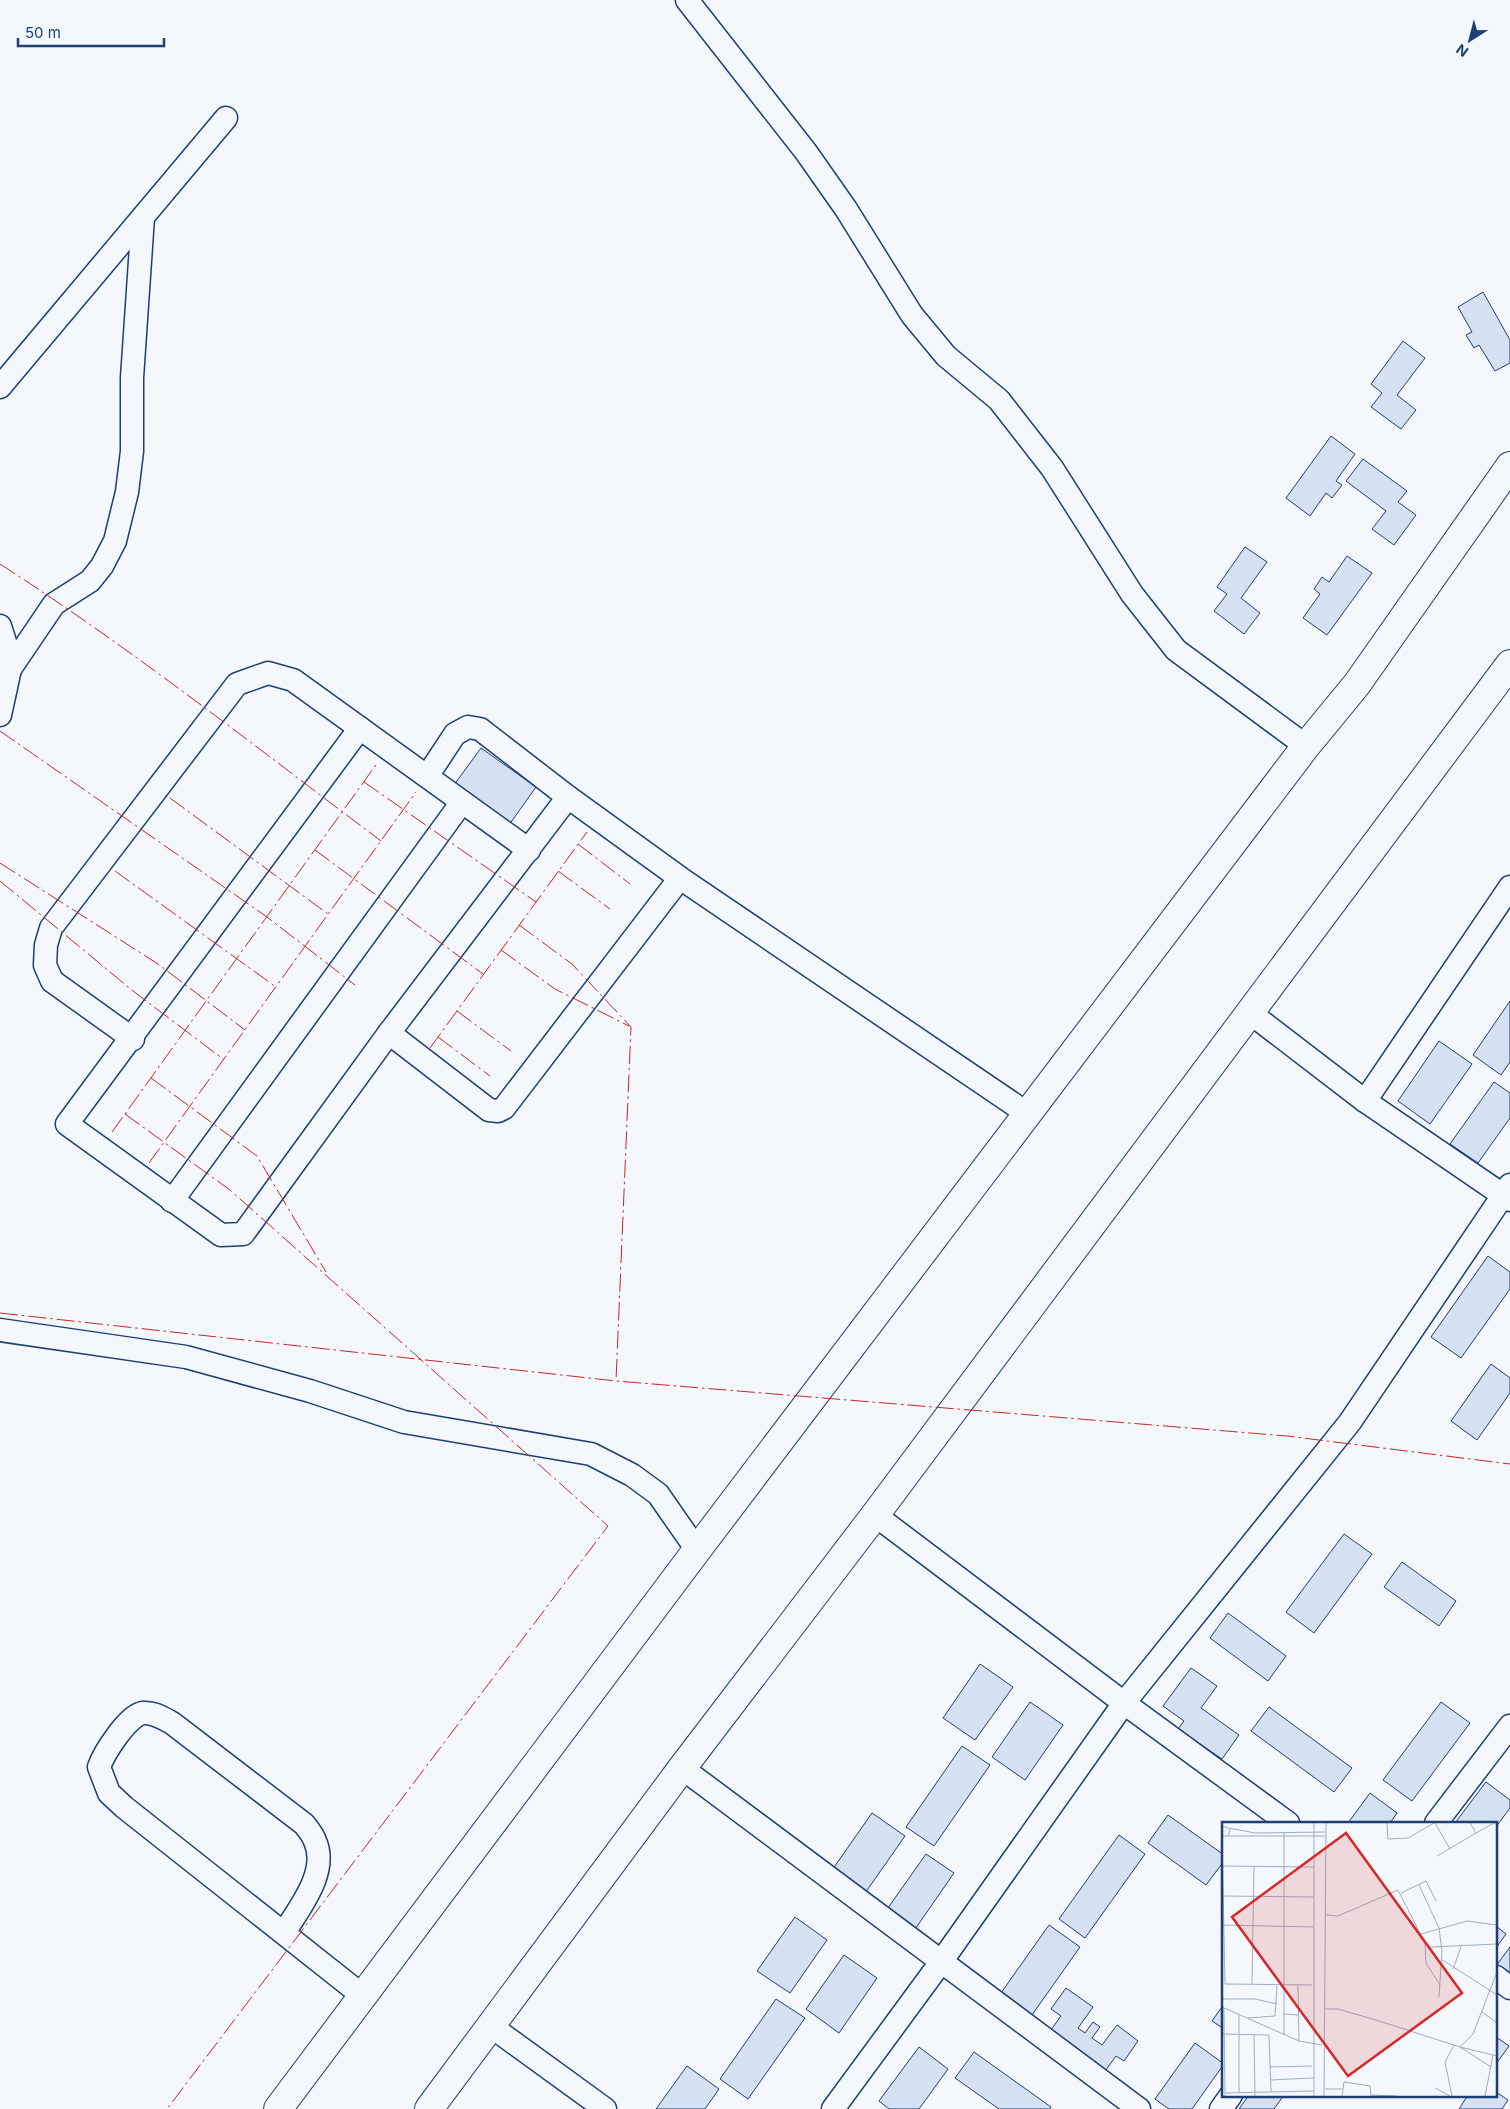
<svg xmlns="http://www.w3.org/2000/svg" width="1510" height="2109" font-family="Inter,sans-serif">
	<style>
		.building { fill: #d5e0f0; stroke: #1d3f73 }
		.lines { fill: none; stroke-linecap: round; stroke-linejoin: round }
		.minor-casing { stroke: #1d3f73; stroke-width: 25 }
		.highway-casing { stroke: #1d3f73; stroke-width: 30 }
		.minor { stroke: #f4f7fb; stroke-width: 22 }
		.highway { stroke: #f4f7fb; stroke-width: 28 }
		.power { stroke: #c62828; stroke-width: 1; stroke-dasharray: 18 4 2.5 4; stroke-linecap: butt }
		.inset-road { fill: none; stroke: #9eadc5; stroke-width: 1 }
		.view { fill: #d62828; fill-opacity: 0.15; stroke: #d62828; stroke-width: 2.5 }
		.inset-edge { fill: none; stroke: #1d3f73; stroke-width: 2.5 }
	</style>
	<rect width="100%" height="100%" fill="#f4f7fb"/>
	<!-- building -->
	<g class="building">
		<polygon points="1483,292 1510,340 1510,363 1495,371 1479,345 1474,348 1466,335 1472,332 1458,307"/>
		<polygon points="1403,341 1425,358 1397,395 1416,410 1401,429 1371,407 1382,393 1371,384"/>
		<polygon points="1331,436 1355,454 1336,481 1342,485 1332,498 1326,493 1310,516 1286,498"/>
		<polygon points="1363,459 1407,491 1398,502 1416,515 1394,545 1372,529 1386,511 1346,481"/>
		<polygon points="1245,547 1267,562 1241,598 1260,613 1244,634 1214,611 1227,594 1217,587"/>
		<polygon points="1347,556 1372,573 1327,635 1303,618 1320,594 1314,589 1322,577 1329,582"/>
		<polygon points="481,748 536,787 509,825 454,785"/>
		<polygon points="1510,1001 1510,1062 1501,1075 1473,1055"/>
		<polygon points="1439,1041 1472,1064 1430,1124 1398,1101"/>
		<polygon points="1494,1082 1510,1093 1510,1118 1478,1163 1450,1144"/>
		<polygon points="1488,1256 1510,1272 1510,1289 1461,1358 1431,1337"/>
		<polygon points="1491,1364 1510,1378 1510,1393 1477,1440 1451,1421"/>
		<polygon points="1344,1534 1372,1554 1314,1633 1286,1612"/>
		<polygon points="1402,1562 1456,1601 1439,1626 1384,1587"/>
		<polygon points="1228,1613 1286,1656 1268,1681 1210,1638"/>
		<polygon points="980,1664 1013,1687 975,1740 943,1718"/>
		<polygon points="1191,1668 1217,1686 1201,1708 1239,1735 1222,1759 1178,1729 1184,1721 1163,1706"/>
		<polygon points="1030,1702 1063,1725 1025,1780 992,1757"/>
		<polygon points="1441,1702 1470,1723 1412,1801 1383,1780"/>
		<polygon points="1269,1707 1352,1768 1334,1792 1251,1731"/>
		<polygon points="962,1746 990,1765 934,1846 906,1827"/>
		<polygon points="1486,1782 1510,1800 1510,1808 1496,1827 1496,1823 1455,1823"/>
		<polygon points="1370,1793 1397,1813 1390,1823 1348,1823"/>
		<polygon points="872,1813 905,1836 863,1896 830,1873"/>
		<polygon points="1168,1815 1224,1855 1224,1861 1206,1885 1148,1843"/>
		<polygon points="1119,1835 1145,1854 1085,1938 1059,1919"/>
		<polygon points="926,1854 954,1873 911,1935 883,1915"/>
		<polygon points="795,1917 827,1940 790,1993 757,1971"/>
		<polygon points="1049,1925 1080,1947 1027,2022 996,2000"/>
		<polygon points="1496,1926 1506,1934 1496,1948"/>
		<polygon points="1510,1947 1510,1982 1496,1966"/>
		<polygon points="844,1955 877,1978 839,2033 806,2009"/>
		<polygon points="1066,1988 1093,2007 1078,2028 1085,2033 1093,2022 1100,2027 1092,2038 1102,2045 1117,2025 1138,2041 1124,2061 1116,2056 1103,2074 1048,2034 1061,2016 1051,2009"/>
		<polygon points="776,1999 805,2018 748,2099 720,2079"/>
		<polygon points="1224,2004 1224,2029 1212,2021"/>
		<polygon points="1496,2037 1509,2046 1496,2064"/>
		<polygon points="1195,2043 1224,2064 1192,2109 1169,2109 1155,2099"/>
		<polygon points="919,2047 948,2069 919,2109 889,2109 879,2101"/>
		<polygon points="974,2052 1051,2107 1050,2109 999,2109 955,2078"/>
		<polygon points="687,2066 719,2089 705,2109 656,2109"/>
		<polygon points="1496,2092 1508,2100 1502,2109 1459,2109 1468,2095 1496,2095"/>
		<polygon points="1249,2095 1284,2095 1274,2109 1239,2109"/>
	</g>
	<g class="lines">
		<!-- minor casing -->
		<g class="minor-casing">
			<g id="minor">
				<polyline points="687,0 806,152 846,209 912,315 946,356 999,400 1052,468 1132,594 1176,650 1306,746"/>
				<polyline points="0,387 226,118"/>
				<polyline points="0,626 6,645 10,669 0,715"/>
				<polyline points="10,669 54,604 90,581 102,566 115,541 127,492 132,451 132,378 143,217"/>
				<polyline points="360,728 67,1124 221,1235 243,1234 389,1033 568,797"/>
				<polyline points="428,775 455,734 468,727 480,729 568,797 680,878 1028,1114"/>
				<polyline points="1249,1012 1365,1101 1510,1200"/>
				<polyline points="389,1033 489,1110 498,1111 504,1108 680,878"/>
				<polyline points="133,1039 52,981 45,965 46,945 51,928 237,684 268,673 293,680 529,850"/>
				<polyline points="1365,1101 1510,887"/>
				<polyline points="172,1201 462,802"/>
				<polyline points="0,1330 186,1357 310,1391 404,1422 591,1454 632,1475 658,1494 697,1550"/>
				<polyline points="875,1515 1124,1703 1288,1823"/>
				<polyline points="682,1768 1139,2109"/>
				<polyline points="1436,1823 1510,1726"/>
				<path d="M284,1933C299,1908 329,1872 315,1841C313,1835 308,1829 304,1824L172,1723C163,1718 154,1712 143,1713C128,1715 104,1753 99,1767L109,1793L124,1807L363,1996"/>
				<polyline points="1496,1977 1510,1988"/>
				<polyline points="492,2027 605,2109"/>
				<polyline points="833,2109 941,1962 1124,1703 1350,1422 1510,1185"/>
				<polyline points="1221,2109 1231,2095"/>
			</g>
		</g>
		<!-- highway casing -->
		<g class="highway-casing">
			<g id="highway">
				<polyline points="278,2109 697,1550 1306,746 1357,684 1510,466"/>
				<polyline points="429,2109 682,1768 875,1515 1510,664"/>
			</g>
		</g>
		<!-- minor -->
		<use href="#minor" class="minor"/>
		<!-- highway -->
		<use href="#highway" class="highway"/>
		<!-- power -->
		<g class="power">
			<path d="M0,564C132,649 256,747 381,841"/>
			<polyline points="0,731 267,917 355,985"/>
			<polyline points="364,782 536,902"/>
			<polyline points="170,798 328,914"/>
			<polyline points="578,844 630,884"/>
			<polyline points="315,850 483,974"/>
			<polyline points="0,863 158,964 245,1030"/>
			<polyline points="115,871 276,987"/>
			<polyline points="558,871 610,909"/>
			<polyline points="0,881 133,991 223,1059"/>
			<polyline points="519,925 572,964 631,1027 616,1381"/>
			<polyline points="501,950 555,989 629,1026"/>
			<polyline points="457,1011 511,1051"/>
			<polyline points="438,1037 490,1076"/>
			<polyline points="430,1048 587,832"/>
			<polyline points="151,1078 257,1156 326,1272"/>
			<polyline points="125,1114 230,1190 608,1526 167,2109"/>
			<polyline points="112,1132 378,762"/>
			<polyline points="149,1163 416,792"/>
			<polyline points="0,1313 616,1381 1287,1436 1510,1464"/>
		</g>
	</g>
	<!-- overview -->
	<g transform="translate(1222 1822)">
		<rect width="275" height="275" fill="#f4f7fb"/>
		<path class="inset-road" d="M165,1L166,17L186,16L212,1M213,1L228,27M248,1L254,11L272,1M0,5H5L8,9L6,14H0M7,6L33,11L103,10M6,14H103M0,17L3,162L90,163M215,34L254,11M1,44L91,45M197,63L217,106L220,129L217,175M179,71L204,59L214,79M0,74L91,75M104,93L116,94L176,68L203,121L204,141L218,163M0,103L91,105M199,112L245,99L275,103M203,121L209,125L275,122M219,137L275,173M231,147L239,125M30,162L32,45M76,163L77,219M0,177H33L55,182M0,185L77,219L100,223M2,186L3,274M102,187H116L154,198L238,225L251,212L275,150M259,189L275,201M61,192L77,193M17,193V271M26,196L53,194L55,164M0,212L47,213L49,270M32,212L33,274M62,213V11M238,225L275,234M238,225L269,245M48,245L90,244M48,258L91,256M213,266L228,274M103,267H120M3,271L91,269M149,273L174,274M92,274V1M102,274L104,1M120,274L122,260L148,264L149,274M230,274L223,240L232,223M263,274L271,233"/>
		<path class="view" d="M124,11L240,171L126,254L10,95Z"/>
		<rect width="275" height="275" class="inset-edge"/>
	</g>
	<!-- north arrow -->
	<g transform="translate(1470 40) rotate(216)" stroke="#f4f7fb" stroke-width="4" paint-order="stroke">
	<path d="M0-4L9 19L0 12L-9 19Z" fill="#1d3f73"/>
	<text y="-8" font-size="14" font-weight="bold" text-anchor="middle" fill="#1d3f73">N</text>
	</g>
	<!-- scale -->
	<path d="M18 38v8h146v-8" fill="none" stroke="#1d3f73" stroke-width="2.5"/>
	<text x="25" y="38" font-size="15" fill="#1d3f73" stroke="#f4f7fb" stroke-width="4" paint-order="stroke">50 m</text>
</svg>
